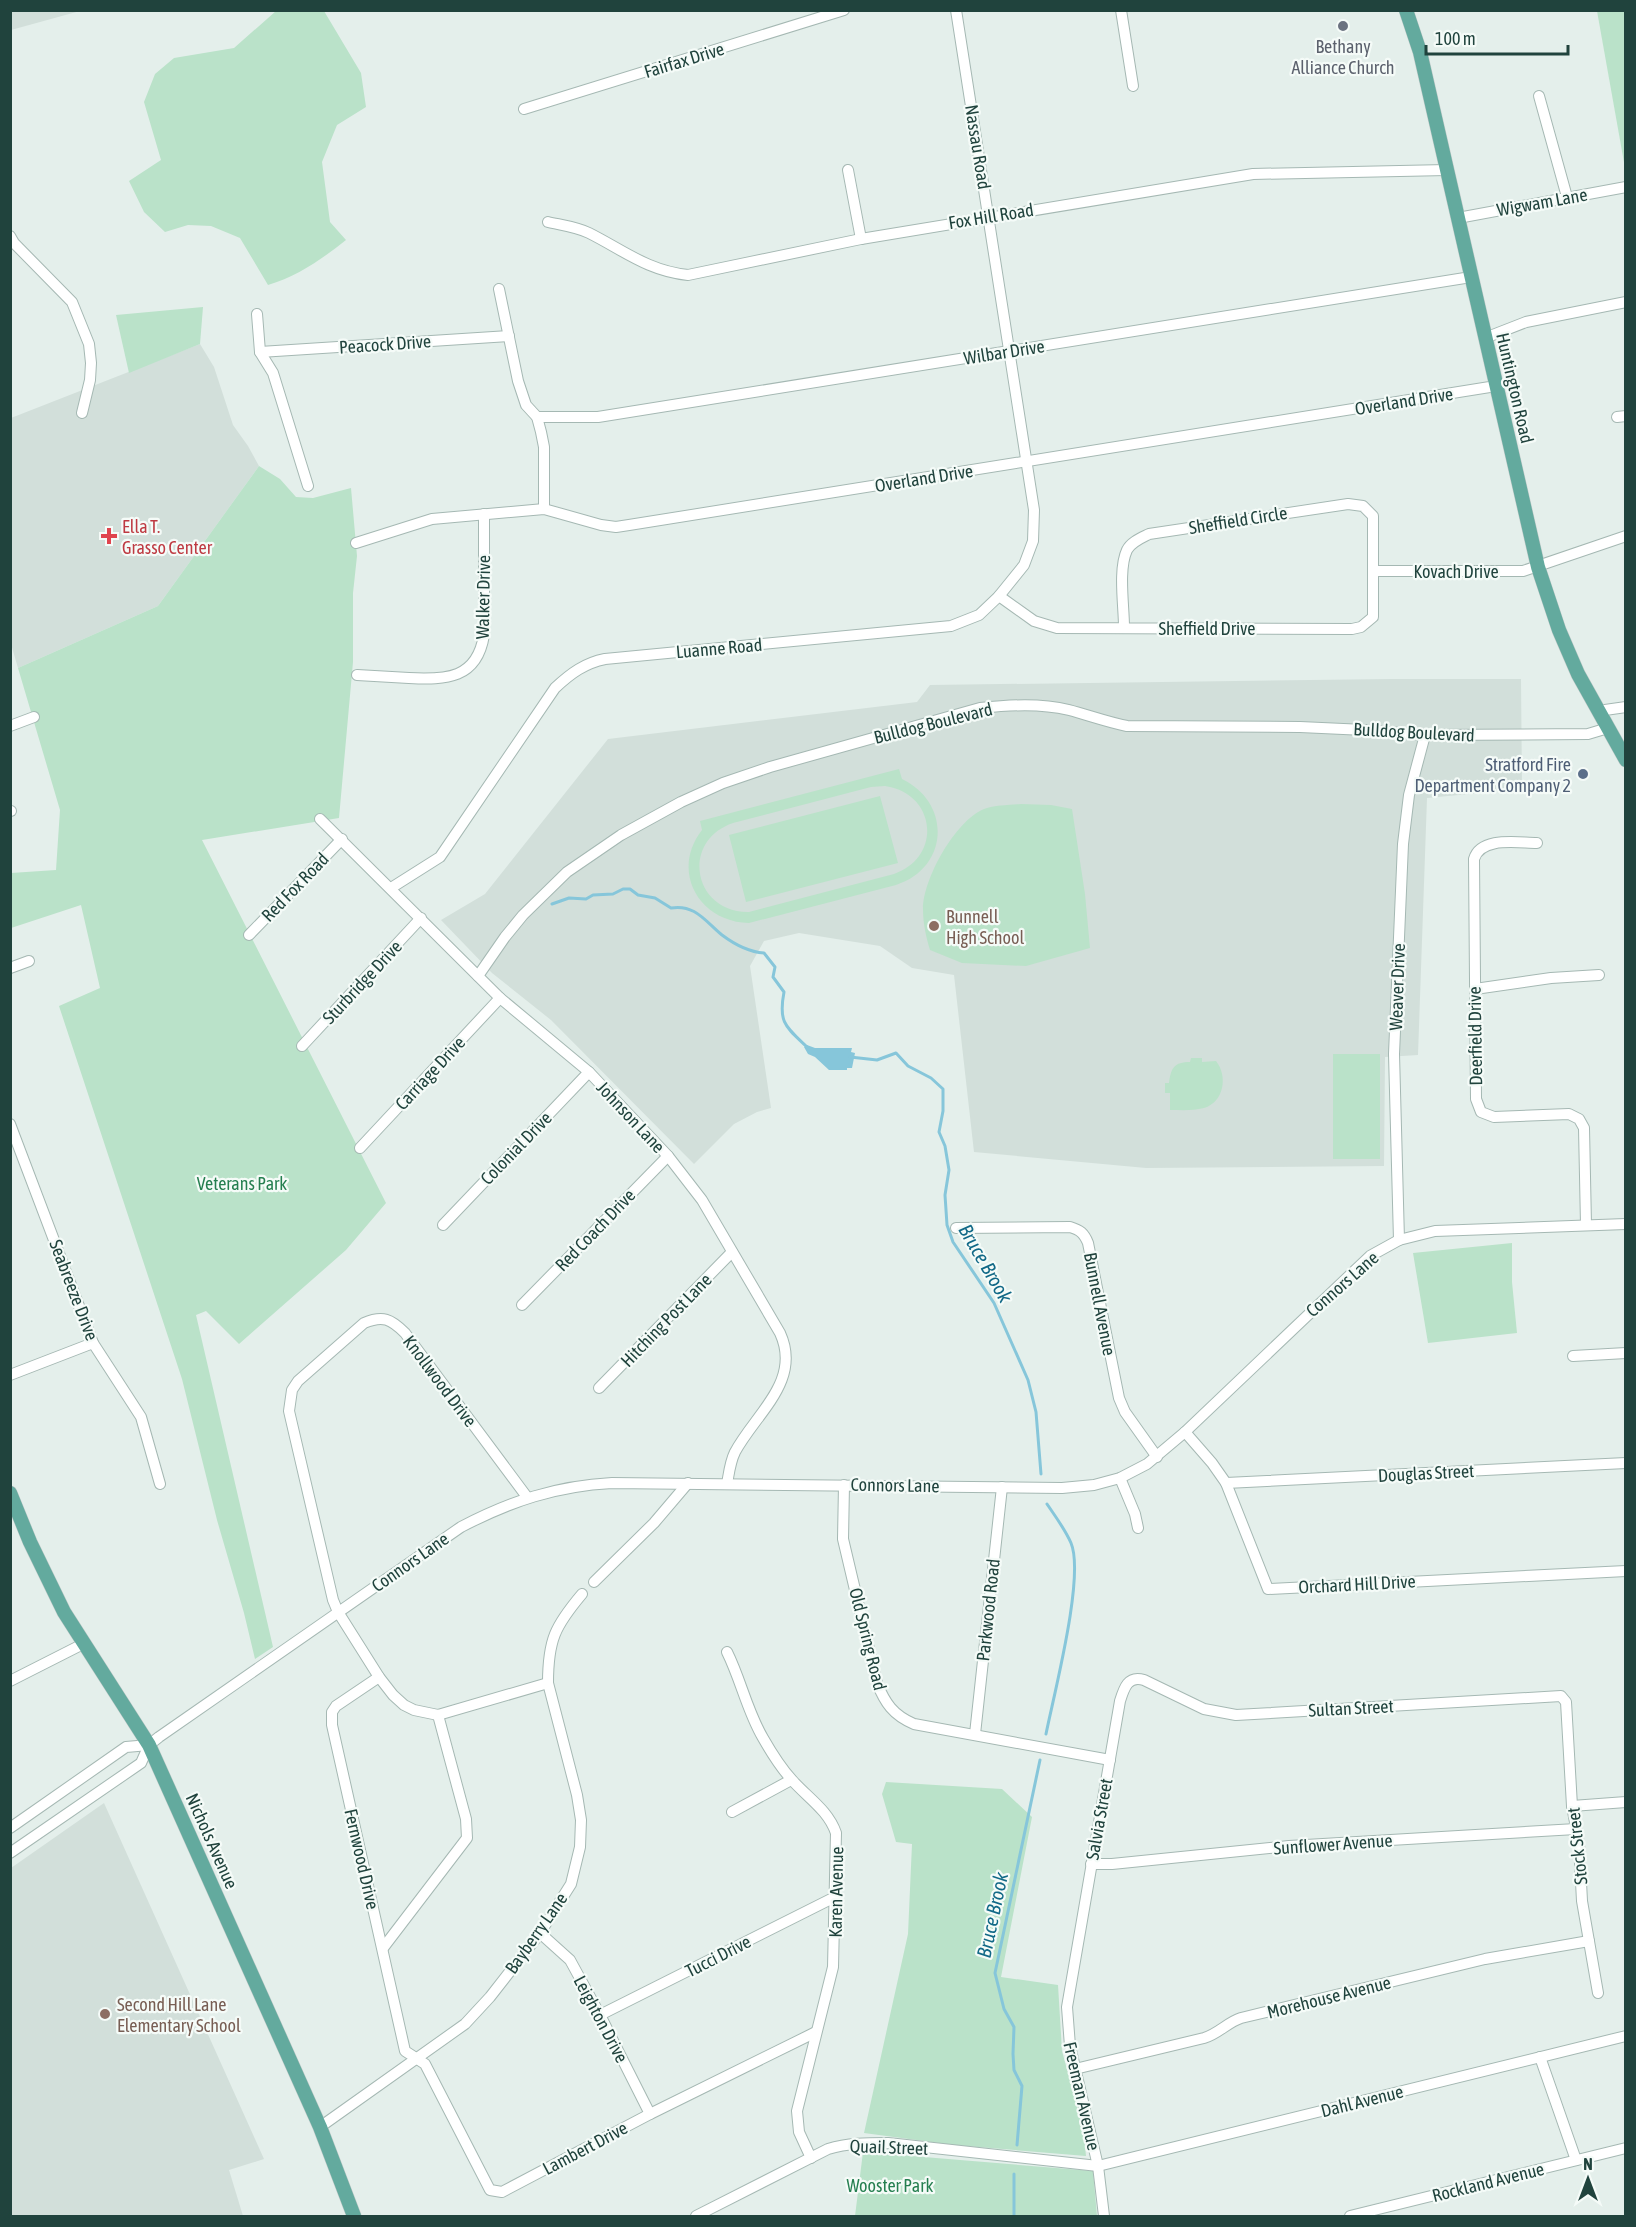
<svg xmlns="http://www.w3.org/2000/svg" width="1636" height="2227" font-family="'Asap Condensed',sans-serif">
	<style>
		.built { fill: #d2dfda }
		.green { fill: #bae2c9; fill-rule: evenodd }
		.water { fill: #86c6da }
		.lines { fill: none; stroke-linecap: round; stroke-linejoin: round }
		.stream { stroke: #86c6da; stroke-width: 3 }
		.minor-casing { stroke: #a5b8b3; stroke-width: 12 }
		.major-casing { stroke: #c1cac9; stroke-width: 15 }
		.minor { stroke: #fff; stroke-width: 10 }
		.major { stroke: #63aa9e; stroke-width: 14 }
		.worship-dot { fill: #6b7280; stroke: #f5fbf8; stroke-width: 2 }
		.health-dot { fill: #e0444e; stroke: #f5fbf8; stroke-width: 2 }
		.service-dot { fill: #5c6f8a; stroke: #f5fbf8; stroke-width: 2 }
		.education-dot { fill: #8d6e63; stroke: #f5fbf8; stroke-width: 2 }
		.labels { text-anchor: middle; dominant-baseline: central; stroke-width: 4.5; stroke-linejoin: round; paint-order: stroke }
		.worship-label { font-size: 18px; fill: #5b616d; stroke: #f5fbf8 }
		.street-label { font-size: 18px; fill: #20433d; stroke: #f5fbf8 }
		.health-label { font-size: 18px; fill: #be3a42; stroke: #f5fbf8; text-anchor: start }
		.service-label { font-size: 18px; fill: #4e5e75; stroke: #f5fbf8; text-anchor: end }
		.education-label { font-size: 18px; fill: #785e54; stroke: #f5fbf8; text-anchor: start }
		.park-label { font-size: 18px; fill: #257f50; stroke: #f5fbf8 }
		.water-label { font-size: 20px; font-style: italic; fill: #126987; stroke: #f5fbf8 }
	</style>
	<rect width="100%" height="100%" fill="#e4efeb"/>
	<!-- built -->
	<g class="built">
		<polygon points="11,10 80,10 80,11 11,30"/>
		<polygon points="200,344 214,367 233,425 248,446 259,466 158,606 18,668 11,644 11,418"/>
		<polygon points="1391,679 1521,679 1522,789 1427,798 1418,1055 1385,1057 1384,1166 1146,1168 974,1152 954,975 912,968 880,946 799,933 764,941 750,966 771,1108 757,1112 734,1124 694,1164 551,1020 492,973 441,920 485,894 608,739 917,702 930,685"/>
		<polygon points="104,1803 264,2159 229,2170 243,2216 11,2216 11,1868"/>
	</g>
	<!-- green -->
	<g class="green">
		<path d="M276,11H324L361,73L366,107L337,125L322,162L330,222L346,240C322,259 298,276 268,285L240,238L211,226L188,225L165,232L144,212L129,181L161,160L144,102L155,74L174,58L234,48Z"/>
		<polygon points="1597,11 1625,11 1625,168"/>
		<polygon points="203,307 200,344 129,373 116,315"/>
		<polygon points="259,466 280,479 296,497 313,498 351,488 357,556 353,593 353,662 339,818 202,840 386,1203 346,1250 239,1344 206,1311 196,1315 273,1647 255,1659 244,1613 217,1520 182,1379 59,1006 100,988 81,905 11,928 11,873 56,870 60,810 18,668 158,606"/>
		<path d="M899,769L902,779C952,803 949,868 896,885L749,923C699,922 670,871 702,830L700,821ZM885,786C936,793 943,857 894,874L749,912C693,913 680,841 733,823L871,787Z"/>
		<polygon points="880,796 898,863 746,902 729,835"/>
		<path d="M1021,804L1051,805L1072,809L1085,894L1090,948L1026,966L962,963L930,950C926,937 923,923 923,909C923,879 955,821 984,809C995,805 1009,805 1021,804Z"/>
		<rect x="1333" y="1054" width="47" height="105"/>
		<path d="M1191,1058H1202V1062L1216,1061C1228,1076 1224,1102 1204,1108C1193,1111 1181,1110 1170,1110V1093H1165V1083H1169C1171,1068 1174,1062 1190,1062Z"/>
		<polygon points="1512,1243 1512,1282 1517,1333 1428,1343 1413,1253"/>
		<polygon points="886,1782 1002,1789 1032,1817 1001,1977 1058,1985 1062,2051 1083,2128 1086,2156 954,2145 864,2133 908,1934 912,1844 896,1842 882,1794"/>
		<polygon points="863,2152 1093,2171 1097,2216 855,2216"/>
	</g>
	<!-- water -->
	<polygon class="water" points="807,1045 815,1048 852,1048 851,1052 855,1053 852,1068 847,1068 847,1070 829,1070 815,1057 808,1054 804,1047"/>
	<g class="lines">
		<!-- stream -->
		<g class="stream">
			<path d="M552,904L569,898L586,899L593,895L613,894L623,889H630L638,895L655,898L671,908C695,904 705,921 722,935C734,944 749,952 764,953L775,967L773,977L784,992C778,1023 786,1027 807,1047"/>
			<polyline points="850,1057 877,1060 896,1053 908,1066 931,1078 943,1089 943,1111 939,1132 945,1146 949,1170 945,1195 947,1225 953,1242 994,1303 1028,1380 1036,1412 1041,1474"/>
			<path d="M1046,1734C1054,1694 1085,1576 1071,1543C1065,1529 1055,1516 1047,1504"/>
			<polyline points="1017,2145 1022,2086 1014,2070 1013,2054 1014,2027 1004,2009 995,1973 1040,1760"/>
			<polyline points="1014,2216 1014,2174"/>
		</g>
		<!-- minor casing -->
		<g class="minor-casing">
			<g id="minor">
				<polyline points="1121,10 1133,86"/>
				<polyline points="1539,96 1567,197"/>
				<polyline points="524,109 844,10"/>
				<polyline points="848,170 861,239"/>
				<polyline points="1458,218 1626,187"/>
				<path d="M548,222C561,225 577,227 589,233C623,250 648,271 688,275L861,239L1253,174L1447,170"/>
				<polyline points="10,236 14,243 72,302 89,344 91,363 90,380 82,413"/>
				<polyline points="499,289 518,381 526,405 537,417 541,432 544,447 544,509"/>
				<polyline points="257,314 260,352 273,373 308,486"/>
				<polyline points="1485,338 1526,322 1626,302"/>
				<polyline points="260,352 509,336"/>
				<polyline points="537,417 598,417 1471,277"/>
				<polyline points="1617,417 1626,416"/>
				<polyline points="356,543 432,519 544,509 601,525 616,527 629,525 1496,386"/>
				<polyline points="1374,571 1523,571 1626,536"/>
				<path d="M999,596L1034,621L1057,628L1352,629L1361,627L1373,617V516L1363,506L1348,504L1149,534C1141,538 1131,542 1127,550C1118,569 1124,606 1124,627"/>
				<path d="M357,675C374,676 391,677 409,678C446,680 477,679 484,635V514"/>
				<polyline points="1598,711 1626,707"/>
				<polyline points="10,726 34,717"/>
				<polyline points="10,811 11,811"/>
				<path d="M320,819L500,998L589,1072L668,1156L702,1200L780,1333C802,1381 756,1413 735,1452C730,1462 729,1473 727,1484"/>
				<path d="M1537,843C1518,843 1481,836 1474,859L1476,1099L1481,1112L1494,1117L1569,1114L1579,1119L1584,1128L1586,1225"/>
				<path d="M391,888L440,857L555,688C571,673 585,663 605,659L951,626L979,615L999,596L1024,565L1033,541L1034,510L956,10"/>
				<polyline points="249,935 342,839"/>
				<polyline points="10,968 29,961"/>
				<path d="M478,976L505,937L523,915L567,872L621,835L681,802L723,783L770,767L980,708C1010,705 1040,703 1069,710C1088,715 1107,722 1127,726L1300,727L1365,730L1425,735L1588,734L1608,728"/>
				<polyline points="1475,989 1551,978 1599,975"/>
				<polyline points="302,1046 421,918"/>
				<polyline points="10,1124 93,1343 141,1417 160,1484"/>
				<polyline points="360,1148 500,998"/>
				<polyline points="443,1225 589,1072"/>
				<path d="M956,1228L1070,1227C1080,1230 1084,1233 1088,1243L1119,1398L1125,1412L1157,1457"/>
				<polyline points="1399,1240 1394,1054 1403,844 1409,795 1425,735"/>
				<polyline points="522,1305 668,1156"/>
				<polyline points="1573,1356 1626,1353"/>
				<polyline points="10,1375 93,1343"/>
				<polyline points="599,1388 732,1252"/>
				<polyline points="1185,1432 1212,1463 1226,1483 1268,1589 1626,1571"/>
				<polyline points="1120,1478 1135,1514 1138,1528"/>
				<polyline points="1226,1483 1626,1463"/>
				<path d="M844,1485L843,1539L877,1683C885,1703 893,1715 914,1724L1110,1760"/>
				<path d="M527,1497L405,1333C391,1319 383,1315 364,1323L298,1381L292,1390L289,1411L333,1600L338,1612L379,1677L393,1695L404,1705L414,1710L438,1715L548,1683"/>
				<polyline points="594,1582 654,1523 688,1483"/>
				<path d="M727,1652C741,1680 747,1711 763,1738C771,1752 781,1768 792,1780C808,1798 828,1810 836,1833L833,1967L797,2111L799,2132L811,2158"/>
				<polyline points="379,1677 336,1706 332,1712 332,1725 405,2051 425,2064 490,2190 502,2192 650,2114 816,2032"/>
				<polyline points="10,1681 83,1644"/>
				<polyline points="975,1734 1002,1487"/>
				<polyline points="1572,1806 1626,1802"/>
				<polyline points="732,1812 791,1780"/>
				<polyline points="10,1828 126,1747 149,1745"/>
				<path d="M10,1853L141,1763L149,1745L159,1737L461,1527C511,1501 556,1486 612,1483L1062,1488L1094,1485L1120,1478L1147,1464L1185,1432L1370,1256L1399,1240L1435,1231L1626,1224"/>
				<polyline points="1091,1864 1112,1864 1289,1846 1576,1829"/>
				<polyline points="540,1933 570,1960 600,2015 650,2114"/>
				<polyline points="383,1948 467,1838 466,1819 438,1715"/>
				<polyline points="600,2015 835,1897"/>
				<polyline points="1540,2057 1576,2160"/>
				<path d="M1075,2069L1204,2038C1218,2034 1228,2022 1241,2018L1485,1959L1589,1941"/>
				<path d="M320,2127L465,2024L490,1997L540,1933L571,1884L580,1847L581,1820L577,1795L548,1683C548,1640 555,1626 582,1594"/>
				<path d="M696,2216L828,2149C848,2143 866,2143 888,2143L1098,2166L1626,2036"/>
				<path d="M1104,2216L1098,2166L1070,2046L1067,2007L1120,1701C1124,1688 1128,1675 1144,1680L1204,1709L1236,1715L1561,1696L1566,1702L1572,1806L1579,1844L1582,1901L1598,1993"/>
				<polyline points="1350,2216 1626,2148"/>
			</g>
		</g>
		<!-- major casing -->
		<g class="major-casing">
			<g id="major">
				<polyline points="1406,10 1420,52 1538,567 1559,630 1578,674 1626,760"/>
				<polyline points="10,1493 30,1542 64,1612 149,1745 320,2127 354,2216"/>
			</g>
		</g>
		<!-- minor -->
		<use href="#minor" class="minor"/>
		<!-- major -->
		<use href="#major" class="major"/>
	</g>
	<!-- markers -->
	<circle class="worship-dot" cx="1343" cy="26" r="6"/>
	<path class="health-dot" d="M106 527h6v6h6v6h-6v6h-6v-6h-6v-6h6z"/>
	<circle class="service-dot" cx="1583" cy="774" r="6"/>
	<g class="education-dot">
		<circle cx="934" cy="926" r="6"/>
		<circle cx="105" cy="2014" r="6"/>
	</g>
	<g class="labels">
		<!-- worship labels -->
		<g class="worship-label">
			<text x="1343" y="46">Bethany<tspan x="1343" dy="21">Alliance Church</tspan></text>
		</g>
		<!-- street labels -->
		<g class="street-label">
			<text transform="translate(684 60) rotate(-17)">Fairfax Drive</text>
			<text transform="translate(978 147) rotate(81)">Nassau Road</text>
			<text transform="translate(1542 202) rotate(-10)">Wigwam Lane</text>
			<text transform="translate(991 216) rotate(-9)">Fox Hill Road</text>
			<text transform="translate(385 344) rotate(-4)">Peacock Drive</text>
			<text transform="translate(1004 352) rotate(-9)">Wilbar Drive</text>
			<text transform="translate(1515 388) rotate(77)">Huntington Road</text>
			<text transform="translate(1404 401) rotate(-9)">Overland Drive</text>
			<text transform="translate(924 478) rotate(-9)">Overland Drive</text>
			<text transform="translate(1238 520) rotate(-9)">Sheffield Circle</text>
			<text x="1456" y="571">Kovach Drive</text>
			<text transform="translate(483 597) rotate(-89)">Walker Drive</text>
			<text x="1207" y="628">Sheffield Drive</text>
			<text transform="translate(719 648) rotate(-5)">Luanne Road</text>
			<text transform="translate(933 723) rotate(-14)">Bulldog Boulevard</text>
			<text transform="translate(1414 732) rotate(3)">Bulldog Boulevard</text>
			<text transform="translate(295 887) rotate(-46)">Red Fox Road</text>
			<text transform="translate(362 982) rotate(-47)">Sturbridge Drive</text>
			<text transform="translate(1397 987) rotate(-88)">Weaver Drive</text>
			<text transform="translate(1475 1036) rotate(-91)">Deerfield Drive</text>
			<text transform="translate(430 1073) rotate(-47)">Carriage Drive</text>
			<text transform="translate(631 1117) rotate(47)">Johnson Lane</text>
			<text transform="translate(516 1148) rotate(-46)">Colonial Drive</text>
			<text transform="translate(595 1230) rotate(-46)">Red Coach Drive</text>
			<text transform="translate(1342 1284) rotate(-41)">Connors Lane</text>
			<text transform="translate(74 1290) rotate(69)">Seabreeze Drive</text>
			<text transform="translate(1100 1304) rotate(79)">Bunnell Avenue</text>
			<text transform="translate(666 1320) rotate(-46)">Hitching Post Lane</text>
			<text transform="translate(440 1381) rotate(53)">Knollwood Drive</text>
			<text transform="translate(1426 1473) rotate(-3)">Douglas Street</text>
			<text transform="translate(895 1485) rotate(1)">Connors Lane</text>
			<text transform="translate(410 1562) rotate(-35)">Connors Lane</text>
			<text transform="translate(1357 1584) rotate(-3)">Orchard Hill Drive</text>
			<text transform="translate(988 1610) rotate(-84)">Parkwood Road</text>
			<text transform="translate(868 1639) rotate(76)">Old Spring Road</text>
			<text transform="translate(1351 1708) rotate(-3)">Sultan Street</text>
			<text transform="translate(1099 1819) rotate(-80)">Salvia Street</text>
			<text transform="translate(212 1841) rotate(66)">Nichols Avenue</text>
			<text transform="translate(1333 1844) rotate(-4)">Sunflower Avenue</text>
			<text transform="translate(1577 1846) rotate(-96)">Stock Street</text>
			<text transform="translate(362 1859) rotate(77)">Fernwood Drive</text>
			<text transform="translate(836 1892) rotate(-89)">Karen Avenue</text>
			<text transform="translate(536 1933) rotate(-55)">Bayberry Lane</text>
			<text transform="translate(718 1956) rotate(-27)">Tucci Drive</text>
			<text transform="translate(1329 1997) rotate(-14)">Morehouse Avenue</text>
			<text transform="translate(601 2019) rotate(62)">Leighton Drive</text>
			<text transform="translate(1082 2096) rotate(77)">Freeman Avenue</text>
			<text transform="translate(1362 2101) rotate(-14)">Dahl Avenue</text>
			<text transform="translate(889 2147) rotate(2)">Quail Street</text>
			<text transform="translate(585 2148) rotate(-28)">Lambert Drive</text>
			<text transform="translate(1488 2182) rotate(-14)">Rockland Avenue</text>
		</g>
		<!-- health labels -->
		<g class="health-label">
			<text x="122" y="526">Ella T.<tspan x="122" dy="21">Grasso Center</tspan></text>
		</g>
		<!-- service labels -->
		<g class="service-label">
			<text x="1571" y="764">Stratford Fire<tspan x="1571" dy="21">Department Company 2</tspan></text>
		</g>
		<!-- education labels -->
		<g class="education-label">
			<text x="946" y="916">Bunnell<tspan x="946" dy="21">High School</tspan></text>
			<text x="117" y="2004">Second Hill Lane<tspan x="117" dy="21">Elementary School</tspan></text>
		</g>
		<!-- park labels -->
		<g class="park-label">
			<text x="242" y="1183">Veterans Park</text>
			<text x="890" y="2185">Wooster Park</text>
		</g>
		<!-- water labels -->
		<g class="water-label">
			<text transform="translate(986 1263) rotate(60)">Bruce Brook</text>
			<text transform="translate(992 1915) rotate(-78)">Bruce Brook</text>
		</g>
	</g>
	<!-- border -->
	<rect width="1636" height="2227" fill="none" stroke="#20433d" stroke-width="24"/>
	<!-- north arrow -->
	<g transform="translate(1588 2179)" stroke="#f5fbf8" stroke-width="4.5" paint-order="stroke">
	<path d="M0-4.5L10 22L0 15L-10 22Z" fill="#20433d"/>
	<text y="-9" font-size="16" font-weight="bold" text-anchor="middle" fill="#20433d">N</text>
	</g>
	<!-- scale -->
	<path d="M1426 45v9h142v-9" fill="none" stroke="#20433d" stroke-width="3"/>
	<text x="1435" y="45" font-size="18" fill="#20433d" stroke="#f5fbf8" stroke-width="4.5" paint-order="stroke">100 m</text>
</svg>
